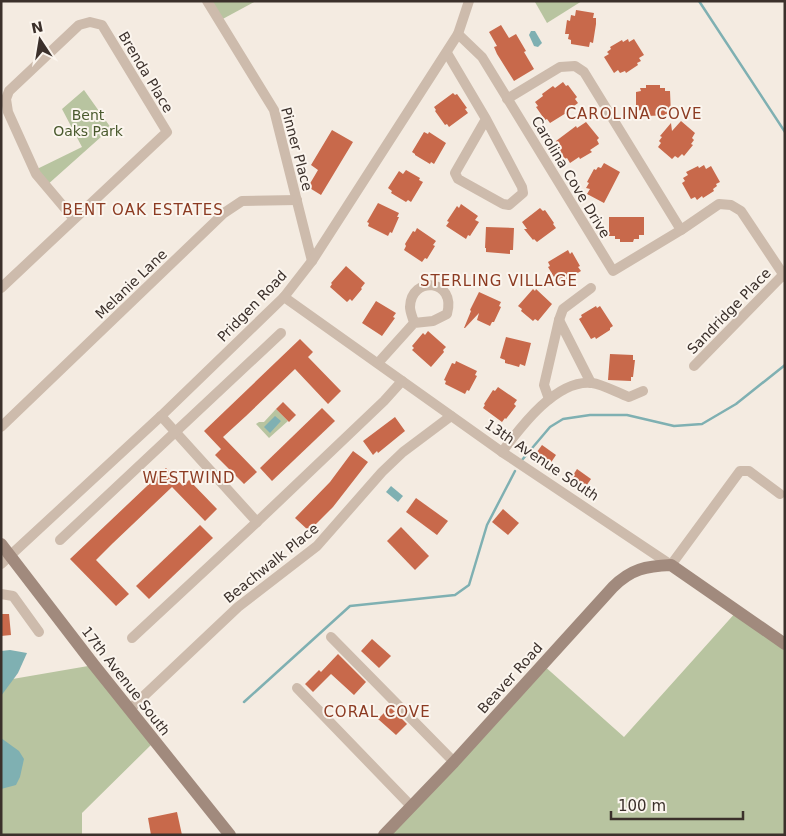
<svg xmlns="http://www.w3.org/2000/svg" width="786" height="836" font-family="'DejaVu Sans',sans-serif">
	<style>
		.green { fill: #b8c4a0 }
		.water { fill: #7fb0b2 }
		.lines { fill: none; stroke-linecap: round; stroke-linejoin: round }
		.stream { stroke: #7fb0b2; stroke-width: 2.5 }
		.building { fill: #c8694b }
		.street { stroke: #cdbbac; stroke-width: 10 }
		.secondary { stroke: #a18a7d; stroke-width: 12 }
		.labels { text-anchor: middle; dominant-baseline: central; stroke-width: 4; stroke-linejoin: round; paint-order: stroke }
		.street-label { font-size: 14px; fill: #3b302b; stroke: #fbf5ee }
		.park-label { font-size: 14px; fill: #4a5a2e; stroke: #fbf5ee }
		.neighbourhood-label { font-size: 15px; letter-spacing: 1px; fill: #8c3b22; stroke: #fbf5ee }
	</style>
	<rect width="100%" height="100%" fill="#f4ebe1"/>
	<!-- green -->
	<g class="green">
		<polygon points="207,1 256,1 219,21"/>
		<polygon points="536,1 582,1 547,23 535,2"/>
		<polygon points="84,90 111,128 46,186 35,170 82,147 62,109"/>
		<polygon points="276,409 288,421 269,438 256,424 259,422 264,422"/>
		<polygon points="737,611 785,646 785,835 384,835 542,664 624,737"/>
		<polygon points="94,665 155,741 82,813 82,835 1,835 1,681"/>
	</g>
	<!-- water -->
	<g class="water">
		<polygon points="531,31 535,31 542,43 538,47 534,46 529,35"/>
		<polygon points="275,416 281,421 270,433 264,427"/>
		<polygon points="391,486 403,496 398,502 386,492"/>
		<polygon points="10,650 27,653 18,673 1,696 1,651"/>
		<polygon points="1,738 19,751 24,759 20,777 16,785 1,789"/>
	</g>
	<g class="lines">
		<!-- stream -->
		<g class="stream">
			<polyline points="699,1 785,132"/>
			<polyline points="522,460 550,427 563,419 590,415 627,415 674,426 702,424 736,404 785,365"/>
			<polyline points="244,702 350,606 455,595 469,585 487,525 515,471"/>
		</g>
	</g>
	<!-- building -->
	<g class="building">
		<polygon points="576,10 594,13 593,18 596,18 596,24 593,43 590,42 589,47 571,44 571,40 568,39 569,34 565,34 567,20 570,21 571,15 575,16"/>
		<polygon points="501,25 509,38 516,34 526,51 524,52 534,69 514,81 497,54 494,47 497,46 489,32"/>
		<polygon points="628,39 629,42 634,39 644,55 639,58 641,61 637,63 638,65 626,73 625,71 620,73 618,70 614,73 604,57 609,54 607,52 611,49 610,47 622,40 623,42"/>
		<polygon points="563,82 566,86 568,85 577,97 575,99 578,103 570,109 571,110 550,123 547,119 545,120 536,107 538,106 535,102 543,96 542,94 553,86 555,88"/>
		<polygon points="646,85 660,85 660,88 665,88 665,91 670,91 671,115 647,116 647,113 642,114 641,110 636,111 636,92 641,91 640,88 646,88"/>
		<polygon points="453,93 455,95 457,94 467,108 465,109 468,113 449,127 447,124 445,125 435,111 436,110 434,107"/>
		<polygon points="681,121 695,133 692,138 694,140 691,144 693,145 684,156 682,154 678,158 675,156 672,159 658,147 661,143 659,141 662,137 660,136 671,123 672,131"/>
		<polygon points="586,122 599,138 597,140 599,144 590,150 592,152 580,159 579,157 570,163 567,158 565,159 557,147 559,145 556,141 576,126 577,128"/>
		<polygon points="332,130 353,142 321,195 308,187 318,170 311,165"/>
		<polygon points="424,132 428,134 429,132 446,143 434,164 431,162 430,164 415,155 415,154 412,152"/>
		<polygon points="604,163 620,172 604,203 587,194 590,189 586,188 589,183 587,182 594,169 596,170 598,167 601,168"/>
		<polygon points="704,165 706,169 711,166 720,182 716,184 717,186 713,189 714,191 703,198 702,196 697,200 695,197 691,199 682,183 685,181 683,178 688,175 686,172 698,166 699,168"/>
		<polygon points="406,170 420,178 419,180 423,182 411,202 408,200 406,202 391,193 392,191 388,188 399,171 403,174"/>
		<polygon points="378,203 399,213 397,217 399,217 392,233 390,232 388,236 368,226 369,223 367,222"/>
		<polygon points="461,204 478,216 475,220 479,222 470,236 468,235 466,239 446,226 449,222 447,221 457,206 459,208"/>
		<polygon points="540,208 543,211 545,210 554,223 553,224 556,228 537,242 534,239 533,240 524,229 527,229 522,222"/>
		<polygon points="609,217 644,217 644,235 639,235 639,239 634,239 633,242 620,242 620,239 615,239 615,236 609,236"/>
		<polygon points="486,227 514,228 513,250 510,250 510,254 486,252 486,248 485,248"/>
		<polygon points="417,228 436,241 433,245 435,246 427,259 425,258 422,262 404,250 406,246 405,244 413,231 415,232"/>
		<polygon points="568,250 570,254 572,252 580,266 578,267 581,271 561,283 559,280 557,282 548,267 550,266 548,262"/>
		<polygon points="346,266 365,283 361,288 362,289 352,301 350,299 347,302 330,287 332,284 331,283"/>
		<polygon points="533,289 535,291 536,289 552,304 538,321 535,319 533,321 521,311 522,309 518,306"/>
		<polygon points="479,292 501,302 499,306 501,307 494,322 492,322 490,326 477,320 479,313 465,328 464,328 471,311 470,310"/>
		<polygon points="376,301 396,313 393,317 395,318 382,336 362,323"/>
		<polygon points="596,306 597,308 600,306 613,326 610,328 610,330 596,339 595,337 591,339 579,319 582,317 581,315"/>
		<polygon points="428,331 446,347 443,350 444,352 431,367 412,350 414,348 412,346 423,333 425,335"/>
		<polygon points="506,337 531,343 525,366 520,364 519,367 505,363 505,360 500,358"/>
		<polygon points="300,339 313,352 308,357 341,391 328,404 295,369 246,416 223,437 257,472 244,484 215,455 221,449 204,431"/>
		<polygon points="610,354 633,355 633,360 635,360 633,377 631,377 631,381 608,380"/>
		<polygon points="456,361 477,371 475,375 477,376 469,391 467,390 465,394 445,384 446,381 444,380 452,363 455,364"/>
		<polygon points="498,387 517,400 514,404 516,406 506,419 505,418 502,422 483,408 485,405 484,404 493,390 495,391"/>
		<polygon points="283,402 296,415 289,422 276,409"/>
		<polygon points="322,408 335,421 272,481 260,468"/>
		<polygon points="395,417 405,431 378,453 377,451 373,455 363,441"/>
		<polygon points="542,445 556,455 548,467 534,456"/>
		<polygon points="353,451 368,462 333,507 309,531 295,518 330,482"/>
		<polygon points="166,468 183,486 189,480 217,509 205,521 172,487 112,544 96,560 129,594 116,606 70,559"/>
		<polygon points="577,469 591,479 584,489 570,480"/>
		<polygon points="416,498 448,521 437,535 406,512"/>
		<polygon points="503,509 519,523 508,535 492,522"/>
		<polygon points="200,525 213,538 149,599 136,586"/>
		<polygon points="401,527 429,556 415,570 387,541"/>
		<polygon points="1,614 9,614 11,635 1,636"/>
		<polygon points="372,639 391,656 379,668 361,651"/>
		<polygon points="338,654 366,682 354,695 331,674 313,692 305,684 319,670 321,672"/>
		<polygon points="390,707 407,724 396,735 378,719"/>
		<polygon points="177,812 182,835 151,835 148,818"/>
	</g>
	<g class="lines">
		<!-- street -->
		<g class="street">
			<polyline points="207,1 274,110 312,261"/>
			<polyline points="458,34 482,57 613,271 681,230 719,204 731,205 741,211 785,277"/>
			<polyline points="447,53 486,119 522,187 523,193 509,205 503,204 458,179 455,173 486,119"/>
			<polyline points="507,99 560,67 575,66 584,72 681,230"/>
			<polyline points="1,288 167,132 102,25 90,22 79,25 9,91 6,99 8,112 36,174 74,219"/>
			<polyline points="284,297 502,452 671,565 740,471 749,471 780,494"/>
			<polyline points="559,320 563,309 591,288"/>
			<path d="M378,363L414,323L433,321L447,314C457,279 411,275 410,307C410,312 413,318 414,323"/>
			<polyline points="694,366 783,275"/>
			<polyline points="549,399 544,385 559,320 591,383"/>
			<polyline points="161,416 257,522 384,401 402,381"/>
			<polyline points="1,427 224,213 242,201 297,200"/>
			<path d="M502,452C520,428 556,379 592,383C602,384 618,393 629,397L643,391"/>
			<polyline points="60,540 281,333"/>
			<polyline points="1,564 161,416 284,297 312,261 458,34 469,1"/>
			<polyline points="1,594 13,596 39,632"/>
			<polyline points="331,637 454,762"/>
			<polyline points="132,638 257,522"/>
			<polyline points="297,688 411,806"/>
			<polyline points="130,709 238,607 317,546 382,472 403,452 451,416"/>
		</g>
		<!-- secondary -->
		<g class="secondary">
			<polyline points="1,544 94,665 230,835"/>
			<path d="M384,835L454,762L613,587C631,569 646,566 671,565L785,644"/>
		</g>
	</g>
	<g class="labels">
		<!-- street labels -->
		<g class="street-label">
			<text transform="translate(146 72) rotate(59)">Brenda Place</text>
			<text transform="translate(297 149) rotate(75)">Pinner Place</text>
			<text transform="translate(571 177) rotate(59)">Carolina Cove Drive</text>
			<text transform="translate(131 284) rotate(-44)">Melanie Lane</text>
			<text transform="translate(252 306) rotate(-46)">Pridgen Road</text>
			<text transform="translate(729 311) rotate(-46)">Sandridge Place</text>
			<text transform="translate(542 460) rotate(34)">13th Avenue South</text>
			<text transform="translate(271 563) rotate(-39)">Beachwalk Place</text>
			<text transform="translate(510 678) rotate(-48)">Beaver Road</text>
			<text transform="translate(126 681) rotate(52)">17th Avenue South</text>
		</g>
		<!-- park labels -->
		<g class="park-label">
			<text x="88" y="115">Bent<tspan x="88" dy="16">Oaks Park</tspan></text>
		</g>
		<!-- neighbourhood labels -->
		<g class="neighbourhood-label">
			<text x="634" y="114">CAROLINA COVE</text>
			<text x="143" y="210">BENT OAK ESTATES</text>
			<text x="499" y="281">STERLING VILLAGE</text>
			<text x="189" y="478">WESTWIND</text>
			<text x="377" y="712">CORAL COVE</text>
		</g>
	</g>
	<!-- border -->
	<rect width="786" height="836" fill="none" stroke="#3b302b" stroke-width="5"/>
	<!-- north arrow -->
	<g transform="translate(40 40) rotate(348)" stroke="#fbf5ee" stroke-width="4" paint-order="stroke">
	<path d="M0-4L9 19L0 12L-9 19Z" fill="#3b302b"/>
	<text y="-8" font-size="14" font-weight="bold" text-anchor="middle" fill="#3b302b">N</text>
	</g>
	<!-- scale -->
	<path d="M611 811v8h132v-8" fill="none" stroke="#3b302b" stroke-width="2.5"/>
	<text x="618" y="811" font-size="15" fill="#3b302b" stroke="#fbf5ee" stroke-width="4" paint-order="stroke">100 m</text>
</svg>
